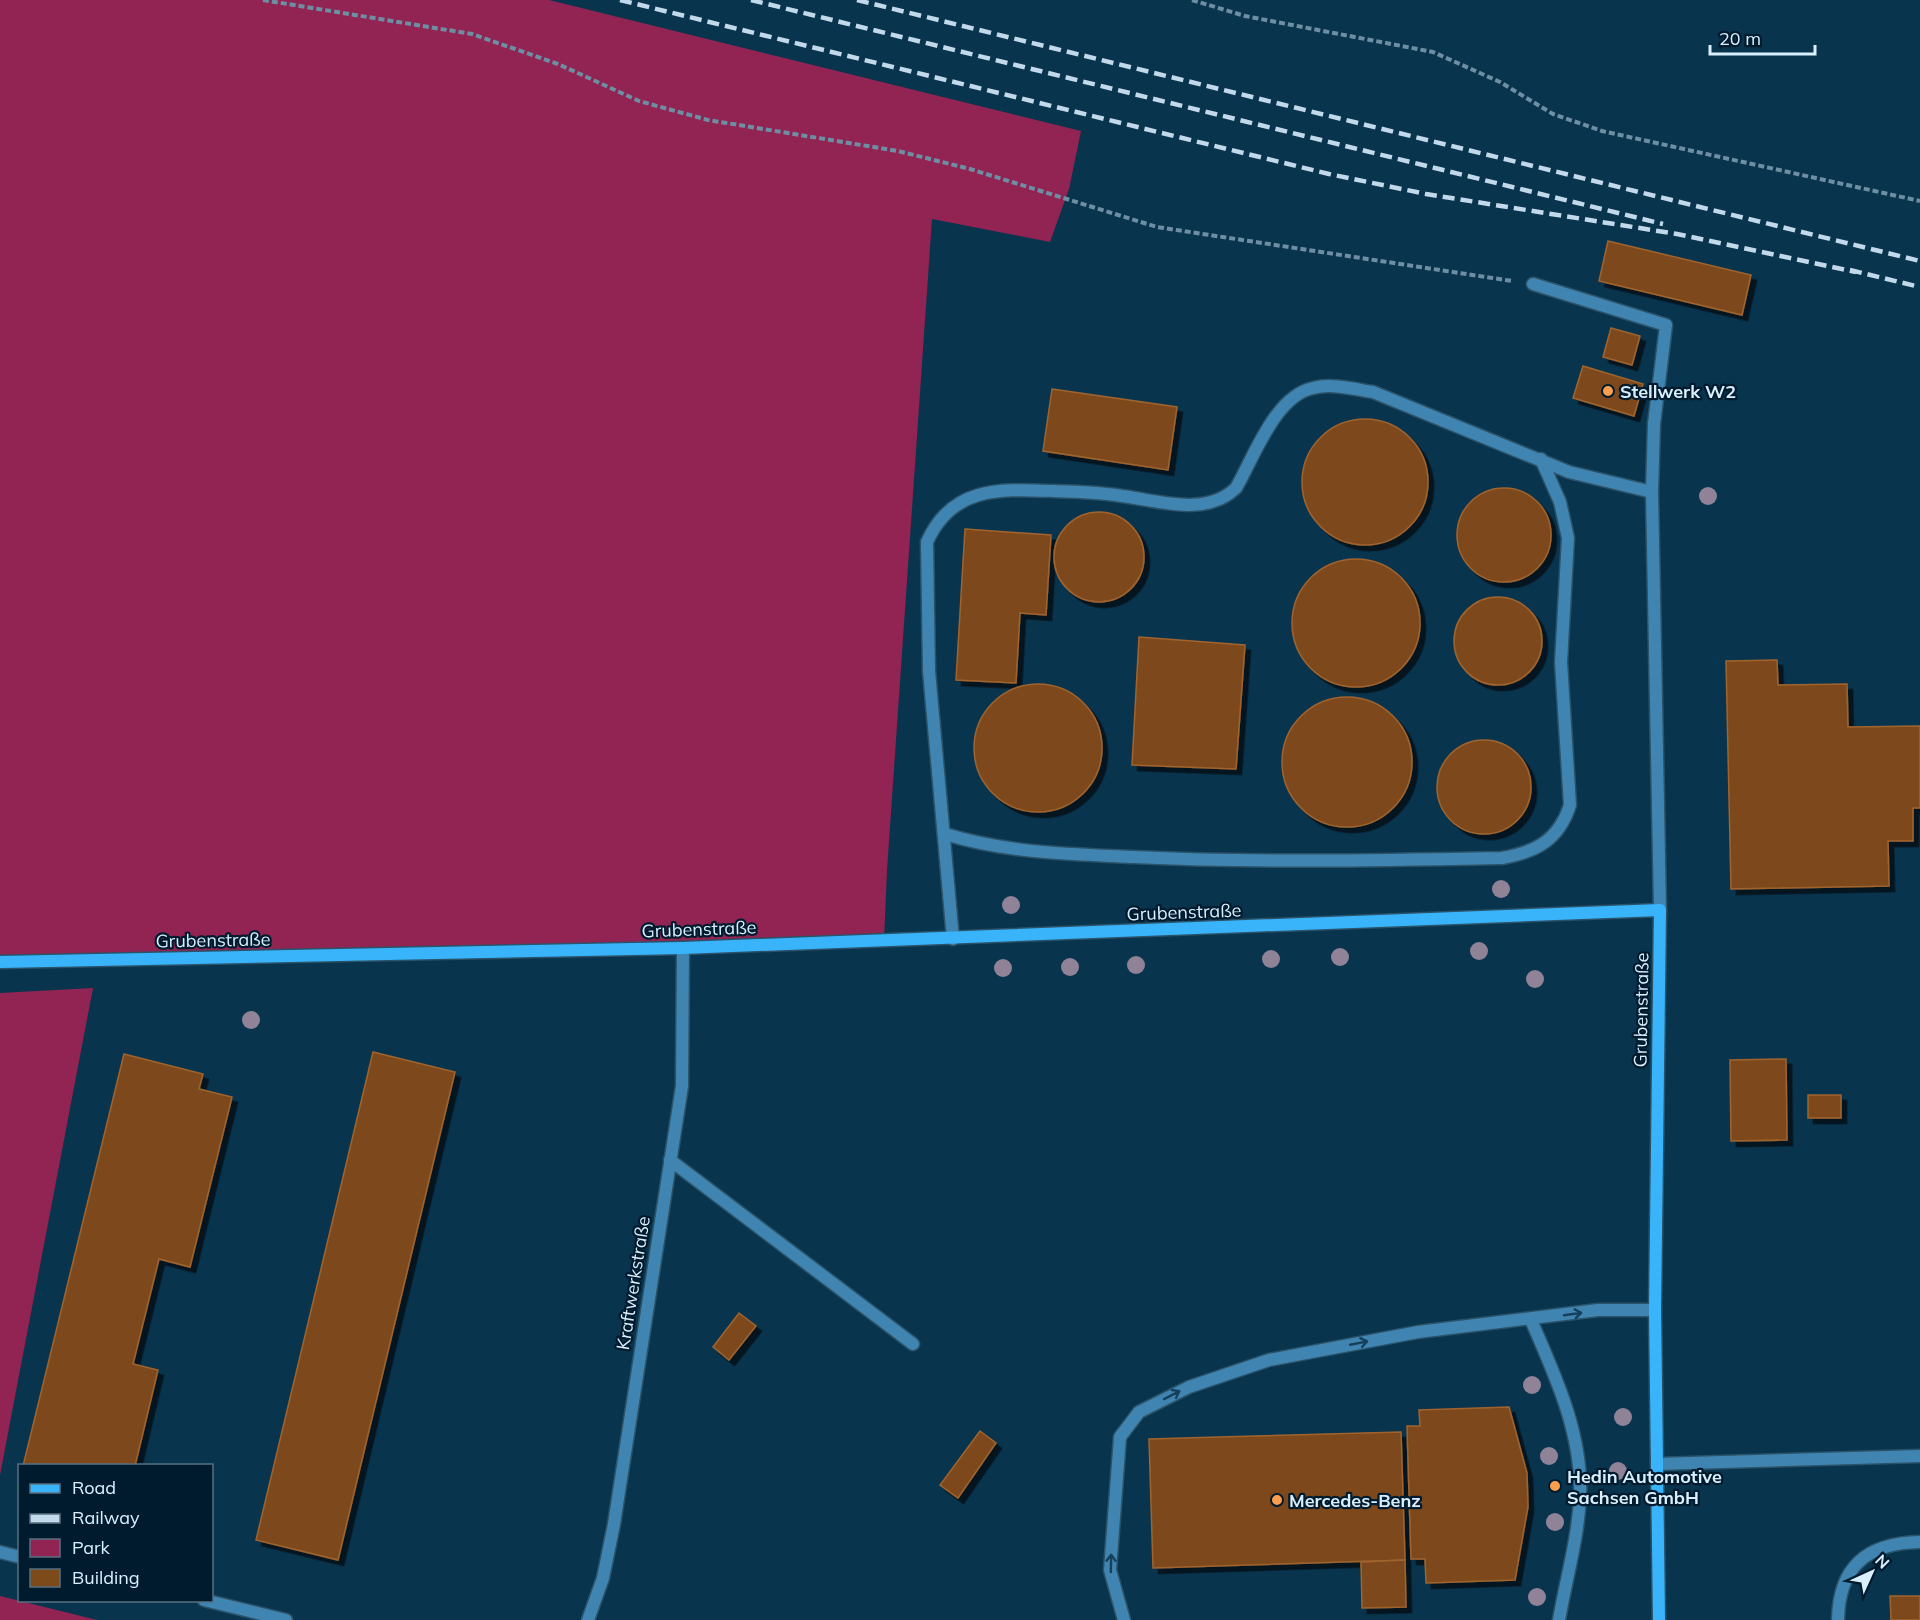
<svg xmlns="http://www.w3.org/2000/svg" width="1920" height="1620" font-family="Mulish,sans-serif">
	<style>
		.green { fill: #912453 }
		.building { fill: #7d4a1a; stroke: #a1642f; stroke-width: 1.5; filter: url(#shadow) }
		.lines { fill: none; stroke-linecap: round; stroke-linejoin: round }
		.lane-casing { stroke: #2a5269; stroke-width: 15 }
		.street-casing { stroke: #2a5269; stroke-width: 15 }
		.secondary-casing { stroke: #2a5269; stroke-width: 15 }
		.path { stroke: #6e8fa3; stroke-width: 4; stroke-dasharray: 6 3; stroke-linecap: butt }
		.lane { stroke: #4085b1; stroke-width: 12 }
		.street { stroke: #4085b1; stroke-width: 12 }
		.secondary { stroke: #39b4fa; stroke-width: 12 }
		.rail { stroke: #c1d9ea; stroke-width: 4.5; stroke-dasharray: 12 6; stroke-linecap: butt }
		.tree { fill: #908297 }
		.oneway { stroke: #16405c }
		.poi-dot { fill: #fa9f4f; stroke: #001b2e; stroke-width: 2 }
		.labels { text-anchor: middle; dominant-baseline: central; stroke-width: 4.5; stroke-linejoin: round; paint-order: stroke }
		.poi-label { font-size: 18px; font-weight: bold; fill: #d9effe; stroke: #001b2e; text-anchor: start }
		.street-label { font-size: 18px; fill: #d9effe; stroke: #001b2e }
	</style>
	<defs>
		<filter id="shadow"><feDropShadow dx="5.5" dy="5.5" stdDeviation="0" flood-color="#0009"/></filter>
	</defs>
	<rect width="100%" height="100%" fill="#09344d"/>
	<!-- green -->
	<g class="green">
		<polygon points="0,0 549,0 1081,131 1069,189 1050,242 932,219 887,870 884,941 0,962"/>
		<polygon points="93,988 0,1475 0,993"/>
		<polygon points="0,1596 97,1620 0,1620"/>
	</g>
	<!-- building -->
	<g class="building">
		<polygon points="1608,241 1751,275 1742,315 1599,281"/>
		<polygon points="1611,328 1640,336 1632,365 1603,357"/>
		<polygon points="1583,366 1643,384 1634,416 1573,398"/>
		<polygon points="1052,389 1177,407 1168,470 1043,451"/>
		<circle cx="1365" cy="482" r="63"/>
		<circle cx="1504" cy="535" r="47"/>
		<circle cx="1099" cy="557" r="45"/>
		<polygon points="965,529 1051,535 1046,615 1020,613 1016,683 956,680"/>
		<circle cx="1356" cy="623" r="64"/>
		<circle cx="1498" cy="641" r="44"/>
		<polygon points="1139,637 1245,645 1236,769 1132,765"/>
		<polygon points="1777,660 1778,685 1847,684 1848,727 1920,726 1920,808 1913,808 1913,841 1888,841 1889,886 1731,889 1726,661"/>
		<circle cx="1038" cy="748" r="64"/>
		<circle cx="1347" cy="762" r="65"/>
		<circle cx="1484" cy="787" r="47"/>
		<polygon points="373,1052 455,1072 338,1560 256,1540"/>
		<polygon points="124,1054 203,1074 199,1089 232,1097 190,1267 159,1259 133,1364 158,1370 135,1466 23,1466"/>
		<polygon points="1786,1059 1787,1140 1731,1141 1730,1060"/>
		<rect x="1808" y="1095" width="33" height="23"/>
		<polygon points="739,1313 756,1326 729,1360 713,1347"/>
		<polygon points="1509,1407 1527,1473 1528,1507 1515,1580 1426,1583 1425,1559 1411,1559 1407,1426 1420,1426 1419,1410"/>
		<polygon points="980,1431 996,1443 958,1498 940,1485"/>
		<polygon points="1401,1432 1405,1560 1153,1568 1149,1439"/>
		<polygon points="1405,1560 1406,1607 1362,1608 1361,1562"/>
		<polygon points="1890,1596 1920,1596 1920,1620 1891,1620"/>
	</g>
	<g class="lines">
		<!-- lane casing -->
		<g class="lane-casing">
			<g id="lane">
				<polyline points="1533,284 1666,325 1654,424 1652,492 1660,910"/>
				<path d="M945,834C1007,853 1069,854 1134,857C1257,863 1379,860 1502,858C1536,852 1559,840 1570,805L1561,662L1568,538L1560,502L1541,459"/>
				<path d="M953,939L929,671L927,542C952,486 1000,489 1053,491C1076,492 1099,492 1122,496C1159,501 1206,517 1236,488C1254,457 1275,396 1313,388C1332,383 1354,389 1373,392L1569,472L1652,492"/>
				<polyline points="670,1160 913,1344"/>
				<path d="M1531,1320C1555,1375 1583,1435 1580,1497C1578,1539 1566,1579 1559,1620"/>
				<polyline points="1657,1464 1920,1456"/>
				<polyline points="1124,1620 1110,1570 1120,1437 1139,1412 1189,1387 1269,1360 1418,1332 1598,1310 1655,1310"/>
				<path d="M1838,1620C1839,1566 1867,1543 1920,1542"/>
			</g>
		</g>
		<!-- street casing -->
		<g class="street-casing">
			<g id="street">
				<polyline points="0,1552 20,1557"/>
				<polyline points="204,1600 286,1620"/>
				<polyline points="588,1620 603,1578 614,1524 682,1086 683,948"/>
			</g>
		</g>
		<!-- secondary casing -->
		<g class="secondary-casing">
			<polyline id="secondary" points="0,962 683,948 1660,910 1655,1310 1659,1620"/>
		</g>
		<!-- path -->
		<g class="path">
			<polyline points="263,0 472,34 558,64 639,101 708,120 898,151 970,169 1157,227 1512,281"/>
			<polyline points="1192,0 1245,16 1433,52 1500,82 1553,114 1602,131 1920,201"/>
		</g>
		<!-- lane -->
		<use href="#lane" class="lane"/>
		<!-- street -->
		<use href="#street" class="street"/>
		<!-- secondary -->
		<use href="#secondary" class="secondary"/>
		<!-- rail -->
		<g class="rail">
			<polyline points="620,0 1329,174 1426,194 1677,234 1856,272"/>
			<polyline points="751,0 1663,224"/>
			<polyline points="857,0 1920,261"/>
			<polyline points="1850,270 1920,287"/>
		</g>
	</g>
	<!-- trees -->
	<g class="tree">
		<circle cx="1708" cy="496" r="9"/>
		<circle cx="1501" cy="889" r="9"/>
		<circle cx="1011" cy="905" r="9"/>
		<circle cx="1479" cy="951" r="9"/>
		<circle cx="1340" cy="957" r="9"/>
		<circle cx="1271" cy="959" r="9"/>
		<circle cx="1136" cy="965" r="9"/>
		<circle cx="1070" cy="967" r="9"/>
		<circle cx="1003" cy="968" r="9"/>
		<circle cx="1535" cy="979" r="9"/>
		<circle cx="251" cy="1020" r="9"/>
		<circle cx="1532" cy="1385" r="9"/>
		<circle cx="1623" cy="1417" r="9"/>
		<circle cx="1549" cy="1456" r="9"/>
		<circle cx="1618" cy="1471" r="9"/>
		<circle cx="1555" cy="1522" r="9"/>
		<circle cx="1537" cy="1597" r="9"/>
	</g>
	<!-- one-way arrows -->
	<defs><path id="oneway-shaft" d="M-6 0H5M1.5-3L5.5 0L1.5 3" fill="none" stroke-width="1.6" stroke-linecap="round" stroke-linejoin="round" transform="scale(1.5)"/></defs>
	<g class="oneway">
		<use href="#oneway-shaft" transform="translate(1573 1314) rotate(-8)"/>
		<use href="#oneway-shaft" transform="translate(1359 1343) rotate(-11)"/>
		<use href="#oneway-shaft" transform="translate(1172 1395) rotate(-27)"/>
		<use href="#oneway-shaft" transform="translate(1111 1563) rotate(-89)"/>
	</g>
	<!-- markers -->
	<g class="poi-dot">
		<circle cx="1608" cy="391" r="6"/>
		<circle cx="1555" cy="1486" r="6"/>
		<circle cx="1277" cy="1500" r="6"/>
	</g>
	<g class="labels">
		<!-- poi labels -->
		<g class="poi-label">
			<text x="1620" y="391">Stellwerk W2</text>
			<text x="1567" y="1476">Hedin Automotive<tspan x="1567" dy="21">Sachsen GmbH</tspan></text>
			<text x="1289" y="1500">Mercedes-Benz</text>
		</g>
		<!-- street labels -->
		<g class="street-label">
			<text transform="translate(1184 912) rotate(-2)">Grubenstraße</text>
			<text transform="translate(699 929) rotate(-2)">Grubenstraße</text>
			<text transform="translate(213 940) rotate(-1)">Grubenstraße</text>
			<text transform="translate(1641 1010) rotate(-89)">Grubenstraße</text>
			<text transform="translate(633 1283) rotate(-81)">Kraftwerkstraße</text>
		</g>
	</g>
	<!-- legend -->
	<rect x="18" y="1464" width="195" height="138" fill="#001b2e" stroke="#577081" stroke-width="1.5"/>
	<rect x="30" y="1484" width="30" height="9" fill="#39b4fa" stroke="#577081" stroke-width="1.5"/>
	<text x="72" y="1494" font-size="18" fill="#d9effe">Road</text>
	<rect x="30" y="1514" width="30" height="9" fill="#c1d9ea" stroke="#577081" stroke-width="1.5"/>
	<text x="72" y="1524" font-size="18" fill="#d9effe">Railway</text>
	<rect x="30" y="1539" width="30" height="18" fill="#912453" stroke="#577081" stroke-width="1.5"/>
	<text x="72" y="1554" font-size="18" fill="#d9effe">Park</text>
	<rect x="30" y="1569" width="30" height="18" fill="#7d4a1a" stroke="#577081" stroke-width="1.5"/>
	<text x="72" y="1584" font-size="18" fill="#d9effe">Building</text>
	<!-- north arrow -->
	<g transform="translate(1872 1572) rotate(45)" stroke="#001b2e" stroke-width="4.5" paint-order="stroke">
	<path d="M0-4.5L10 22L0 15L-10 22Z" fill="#d9effe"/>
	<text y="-9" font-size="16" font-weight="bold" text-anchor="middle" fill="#d9effe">N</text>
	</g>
	<!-- scale -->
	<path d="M1710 45v9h105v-9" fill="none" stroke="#d9effe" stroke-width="3"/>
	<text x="1719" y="45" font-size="18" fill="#d9effe" stroke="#001b2e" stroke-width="4.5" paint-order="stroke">20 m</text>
</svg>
